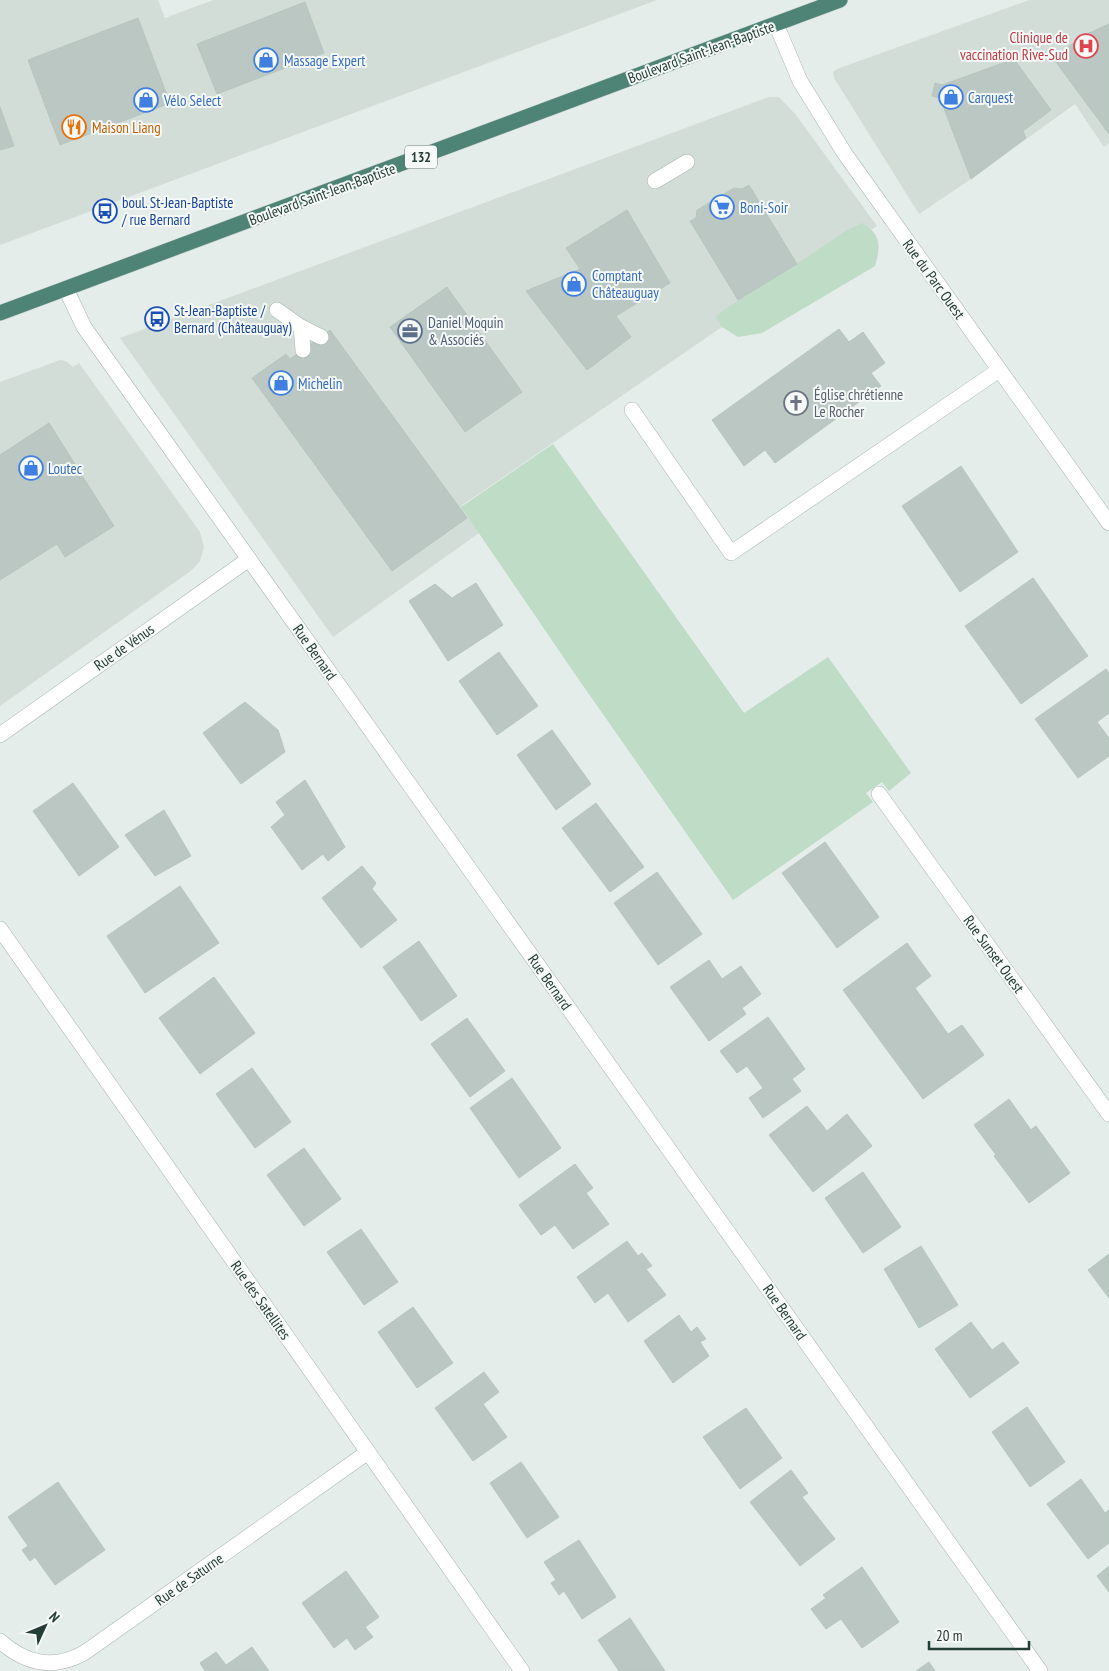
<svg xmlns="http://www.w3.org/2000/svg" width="1109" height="1671" font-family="'PT Sans Narrow',sans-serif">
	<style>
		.built { fill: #d2ddd8 }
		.green { fill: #bfdcc6 }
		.building { fill: #bac7c2; stroke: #b7c6bf }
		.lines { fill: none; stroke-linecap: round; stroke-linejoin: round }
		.service-casing { stroke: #a7b5b0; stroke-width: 16 }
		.minor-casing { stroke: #a7b5b0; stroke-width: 16 }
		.trunk-casing { stroke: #c2c9c7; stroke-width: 16 }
		.service { stroke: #fff; stroke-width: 15 }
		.minor { stroke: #fff; stroke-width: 15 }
		.trunk { stroke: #4e8476; stroke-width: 15 }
		.labels { text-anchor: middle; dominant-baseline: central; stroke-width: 4; stroke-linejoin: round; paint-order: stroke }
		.shield { fill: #f5f9f7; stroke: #637570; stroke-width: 1 }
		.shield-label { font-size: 14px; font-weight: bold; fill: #243d36 }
		.health-label { font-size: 15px; fill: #be3a42; stroke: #f5f9f7; text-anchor: end }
		.street-label { font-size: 15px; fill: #243d36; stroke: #f5f9f7 }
		.shop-label { font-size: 15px; fill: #366cbe; stroke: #f5f9f7; text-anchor: start }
		.food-label { font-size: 15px; fill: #c56008; stroke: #f5f9f7; text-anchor: start }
		.transit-label { font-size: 15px; fill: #164399; stroke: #f5f9f7; text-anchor: start }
		.service-label { font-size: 15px; fill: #4e5e75; stroke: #f5f9f7; text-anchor: start }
		.worship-label { font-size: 15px; fill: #5b616d; stroke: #f5f9f7; text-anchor: start }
	</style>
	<rect width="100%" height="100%" fill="#e4ede9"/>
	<!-- built -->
	<g class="built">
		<polygon points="0,0 158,0 165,18 213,0 657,0 0,245"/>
		<polygon points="1029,0 1109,0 1109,143 1104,147 1075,104 971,179 919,214 834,78 833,72 837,69"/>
		<polygon points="769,97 779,97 796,115 877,226 722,327 461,506 479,533 333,637 120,338"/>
		<polygon points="60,360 66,361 73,367 79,363 200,532 204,547 200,561 192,570 0,706 0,382"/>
	</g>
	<!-- green -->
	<g class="green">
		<path d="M862,223C881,234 881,246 875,266L762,333L738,337L722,327L716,317L725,309L797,264L847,230Z"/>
		<polygon points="553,444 744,713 828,657 911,773 889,791 882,782 866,793 873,802 733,900 577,677 461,507"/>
	</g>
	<!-- building -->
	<g class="building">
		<polygon points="305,2 324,53 217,94 197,44"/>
		<polygon points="138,18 170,103 60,145 28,60"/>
		<polygon points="1109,24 1109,134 1053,58 1085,35"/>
		<polygon points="1014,59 1051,110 1023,131 1026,138 971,179 940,98 932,96 935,83 942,85"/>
		<polygon points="0,107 14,146 0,150"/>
		<polygon points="749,185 797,264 738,300 690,221 696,218 697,210 719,197 734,188 742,189"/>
		<polygon points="627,210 670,283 616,316 631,337 587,370 526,291 580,269 566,248"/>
		<polygon points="447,287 522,392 465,432 390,327"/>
		<polygon points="839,329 849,342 863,332 885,363 871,373 881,386 775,463 765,450 744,466 712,420"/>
		<polygon points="330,330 467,518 392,571 252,378 286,354 290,359"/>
		<polygon points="49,423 114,526 65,557 57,544 0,580 0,455"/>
		<polygon points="961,466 1018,552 960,592 902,506"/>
		<polygon points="1033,578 1088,656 1021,704 965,626"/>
		<polygon points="476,583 503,625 448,661 409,601 435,584 452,598"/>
		<polygon points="499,652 538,706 497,735 459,681"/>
		<polygon points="1106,669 1109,673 1109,713 1097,722 1109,738 1109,756 1078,778 1035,719"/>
		<polygon points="245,702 278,730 285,752 241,784 203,733"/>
		<polygon points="552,730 591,784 556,810 517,755"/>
		<polygon points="305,780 345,847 328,861 323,854 302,870 271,827 285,815 276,802"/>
		<polygon points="73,783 119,847 79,876 33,811"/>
		<polygon points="596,803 644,867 610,892 562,828"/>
		<polygon points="164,810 191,856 155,876 125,835"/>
		<polygon points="825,842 879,917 837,948 782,873"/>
		<polygon points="362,866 376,883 372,889 397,920 361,948 322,898"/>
		<polygon points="657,872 702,934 658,965 614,903"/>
		<polygon points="180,886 219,943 145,993 107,936"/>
		<polygon points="419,941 457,996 421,1021 383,967"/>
		<polygon points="907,943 931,976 915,988 948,1034 962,1025 984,1055 923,1099 843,990"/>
		<polygon points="709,960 722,979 741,966 761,994 742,1008 746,1014 709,1041 670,987"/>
		<polygon points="214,977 255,1033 200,1074 159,1018"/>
		<polygon points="768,1017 805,1069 792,1079 801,1091 763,1118 749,1098 763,1088 747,1066 737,1073 720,1051"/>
		<polygon points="467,1018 505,1071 470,1097 431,1044"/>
		<polygon points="252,1068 291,1122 255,1148 216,1094"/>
		<polygon points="512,1078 561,1148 519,1178 470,1108"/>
		<polygon points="1009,1099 1031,1130 996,1155 974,1125"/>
		<polygon points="807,1106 827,1131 847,1114 872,1146 813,1192 769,1135"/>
		<polygon points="1036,1126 1070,1173 1029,1203 994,1156"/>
		<polygon points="304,1148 341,1199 304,1226 267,1175"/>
		<polygon points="575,1164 593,1188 586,1193 609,1224 573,1249 555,1225 541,1235 519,1205"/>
		<polygon points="863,1172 901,1227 863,1253 825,1198"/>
		<polygon points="361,1229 398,1282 364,1305 327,1252"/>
		<polygon points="627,1241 638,1256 642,1253 652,1266 646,1269 666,1295 628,1322 608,1293 595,1303 577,1277"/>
		<polygon points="921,1246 958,1305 919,1328 884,1269"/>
		<polygon points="1109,1254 1109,1298 1088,1270"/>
		<polygon points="413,1307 453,1363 417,1388 378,1332"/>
		<polygon points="679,1315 691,1332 697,1327 706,1339 700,1342 709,1356 673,1383 644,1341"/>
		<polygon points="971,1322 992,1350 1003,1342 1019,1363 970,1398 935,1349"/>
		<polygon points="484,1372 499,1392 483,1404 507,1437 473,1461 435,1408"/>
		<polygon points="1027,1407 1065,1462 1030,1487 992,1432"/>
		<polygon points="746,1408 782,1458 740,1489 703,1437"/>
		<polygon points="521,1462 559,1517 527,1538 490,1483"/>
		<polygon points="791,1470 808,1493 802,1497 835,1539 800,1566 750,1502"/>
		<polygon points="1081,1479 1105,1513 1109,1510 1109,1543 1088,1559 1047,1504"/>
		<polygon points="58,1482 105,1550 55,1585 35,1557 30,1561 22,1550 28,1546 8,1517"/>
		<polygon points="579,1540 616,1597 582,1619 564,1591 559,1595 551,1583 556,1580 544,1562"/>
		<polygon points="1109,1566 1109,1592 1097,1576"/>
		<polygon points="862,1567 899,1622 862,1648 841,1619 826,1629 811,1609 826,1598 823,1595"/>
		<polygon points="346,1571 379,1617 365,1627 373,1637 355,1650 347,1638 334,1648 302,1603"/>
		<polygon points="630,1618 665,1671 619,1671 598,1640"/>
		<polygon points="252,1647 269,1671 205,1671 200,1663 216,1652 226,1665"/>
		<polygon points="929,1662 935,1671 916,1671"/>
	</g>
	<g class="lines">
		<!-- service casing -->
		<g class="service-casing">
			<g id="service">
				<polyline points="655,181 687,162"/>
				<polyline points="277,310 301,327"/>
				<polyline points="303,350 301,327 321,337"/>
				<polyline points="632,410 731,553 999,370"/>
			</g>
		</g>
		<!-- minor casing -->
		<g class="minor-casing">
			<g id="minor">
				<polyline points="776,24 800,81 845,154 1109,523"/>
				<polyline points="66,289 84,327 133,396 1040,1671"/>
				<polyline points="0,735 249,559"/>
				<polyline points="879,794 1109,1114"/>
				<polyline points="0,929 522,1671"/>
				<path d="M0,1641C26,1664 53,1670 84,1653L368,1452"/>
			</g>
		</g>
		<!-- trunk casing -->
		<g class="trunk-casing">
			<polyline id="trunk" points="0,313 840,0"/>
		</g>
		<!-- service -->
		<use href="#service" class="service"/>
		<!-- minor -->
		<use href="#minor" class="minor"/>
		<!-- trunk -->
		<use href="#trunk" class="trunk"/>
	</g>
	<!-- icons -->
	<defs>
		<g id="hospital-ring" transform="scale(1.25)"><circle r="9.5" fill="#f5f9f7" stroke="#e0444e" stroke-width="1.5"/><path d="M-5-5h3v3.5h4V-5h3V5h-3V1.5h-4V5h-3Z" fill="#e0444e"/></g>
		<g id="shop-ring" transform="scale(1.25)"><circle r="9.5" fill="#f5f9f7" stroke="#3f7fe0" stroke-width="1.5"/><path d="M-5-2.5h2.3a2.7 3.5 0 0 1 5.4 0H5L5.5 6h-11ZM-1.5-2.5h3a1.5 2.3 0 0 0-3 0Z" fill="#3f7fe0"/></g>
		<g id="restaurant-ring" transform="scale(1.25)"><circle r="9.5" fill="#f5f9f7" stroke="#e8710a" stroke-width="1.5"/><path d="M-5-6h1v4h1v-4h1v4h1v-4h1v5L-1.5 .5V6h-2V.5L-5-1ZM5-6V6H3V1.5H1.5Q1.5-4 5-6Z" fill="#e8710a"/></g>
		<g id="supermarket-ring" transform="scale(1.25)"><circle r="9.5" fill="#f5f9f7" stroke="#3f7fe0" stroke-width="1.5"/><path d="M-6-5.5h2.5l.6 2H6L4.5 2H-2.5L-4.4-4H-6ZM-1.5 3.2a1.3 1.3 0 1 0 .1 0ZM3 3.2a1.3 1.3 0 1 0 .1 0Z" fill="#3f7fe0"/></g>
		<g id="bus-ring" transform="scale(1.25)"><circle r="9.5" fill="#f5f9f7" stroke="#1a4fb4" stroke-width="1.5"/><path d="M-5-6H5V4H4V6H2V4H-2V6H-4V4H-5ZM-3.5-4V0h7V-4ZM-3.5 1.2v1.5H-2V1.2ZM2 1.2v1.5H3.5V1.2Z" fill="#1a4fb4"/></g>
		<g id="office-ring" transform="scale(1.25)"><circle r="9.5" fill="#f5f9f7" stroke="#5c6f8a" stroke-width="1.5"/><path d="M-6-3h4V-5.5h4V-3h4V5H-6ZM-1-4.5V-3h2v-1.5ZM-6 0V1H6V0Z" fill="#5c6f8a"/></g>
		<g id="church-ring" transform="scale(1.25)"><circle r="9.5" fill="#f5f9f7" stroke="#6b7280" stroke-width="1.5"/><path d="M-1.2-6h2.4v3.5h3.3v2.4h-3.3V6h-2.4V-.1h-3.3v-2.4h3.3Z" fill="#6b7280"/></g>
	</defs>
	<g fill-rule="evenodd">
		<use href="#hospital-ring" x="1086" y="46"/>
		<use href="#shop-ring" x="266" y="60"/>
		<use href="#shop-ring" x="951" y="97"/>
		<use href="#shop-ring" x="146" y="100"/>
		<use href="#restaurant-ring" x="74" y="127"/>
		<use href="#supermarket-ring" x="722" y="207"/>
		<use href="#bus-ring" x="105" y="211"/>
		<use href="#shop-ring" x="574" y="284"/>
		<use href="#bus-ring" x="157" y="319"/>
		<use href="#office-ring" x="410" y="331"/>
		<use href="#shop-ring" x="281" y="383"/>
		<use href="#church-ring" x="796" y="403"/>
		<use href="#shop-ring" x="31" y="468"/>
	</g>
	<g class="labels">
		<!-- shield labels -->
		<rect class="shield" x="405" y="145.5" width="32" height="23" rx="4"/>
		<g class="shield-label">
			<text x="421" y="157">132</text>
		</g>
		<!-- health labels -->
		<g class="health-label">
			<text x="1068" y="37">Clinique de<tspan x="1068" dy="17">vaccination Rive-Sud</tspan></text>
		</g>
		<!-- street labels -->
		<g class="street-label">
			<text transform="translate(701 52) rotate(-20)">Boulevard Saint-Jean-Baptiste</text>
			<text transform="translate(322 194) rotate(-20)">Boulevard Saint-Jean-Baptiste</text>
			<text transform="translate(934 279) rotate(54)">Rue du Parc Ouest</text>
			<text transform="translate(124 647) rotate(-35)">Rue de Vénus</text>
			<text transform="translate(315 652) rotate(55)">Rue Bernard</text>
			<text transform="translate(994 954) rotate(54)">Rue Sunset Ouest</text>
			<text transform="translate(550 982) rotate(55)">Rue Bernard</text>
			<text transform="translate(261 1300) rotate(55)">Rue des Satellites</text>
			<text transform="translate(785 1312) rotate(55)">Rue Bernard</text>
			<text transform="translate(189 1579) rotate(-35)">Rue de Saturne</text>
		</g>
		<!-- shop labels -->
		<g class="shop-label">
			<text x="284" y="60">Massage Expert</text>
			<text x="968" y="97">Carquest</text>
			<text x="164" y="100">Vélo Select</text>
			<text x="740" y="207">Boni-Soir</text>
			<text x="592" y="275">Comptant<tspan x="592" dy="17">Châteauguay</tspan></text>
			<text x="298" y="383">Michelin</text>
			<text x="48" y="468">Loutec</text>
		</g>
		<!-- food labels -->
		<g class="food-label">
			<text x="92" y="127">Maison Liang</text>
		</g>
		<!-- transit labels -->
		<g class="transit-label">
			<text x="122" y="202">boul. St-Jean-Baptiste<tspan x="122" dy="17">/ rue Bernard</tspan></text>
			<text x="174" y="310">St-Jean-Baptiste /<tspan x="174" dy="17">Bernard (Châteauguay)</tspan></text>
		</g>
		<!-- service labels -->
		<g class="service-label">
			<text x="428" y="322">Daniel Moquin<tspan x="428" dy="17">&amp; Associés</tspan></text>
		</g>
		<!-- worship labels -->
		<g class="worship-label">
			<text x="814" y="394">Église chrétienne<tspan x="814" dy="17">Le Rocher</tspan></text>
		</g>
	</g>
	<!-- north arrow -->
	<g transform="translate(45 1626) rotate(46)" stroke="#f5f9f7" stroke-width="4" paint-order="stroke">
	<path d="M0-4L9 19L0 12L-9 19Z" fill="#243d36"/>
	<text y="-8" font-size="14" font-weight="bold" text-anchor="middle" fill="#243d36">N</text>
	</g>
	<!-- scale -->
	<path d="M929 1641v8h100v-8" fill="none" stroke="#243d36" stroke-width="2.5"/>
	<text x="936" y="1641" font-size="15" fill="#243d36" stroke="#f5f9f7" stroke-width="4" paint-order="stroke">20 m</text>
</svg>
